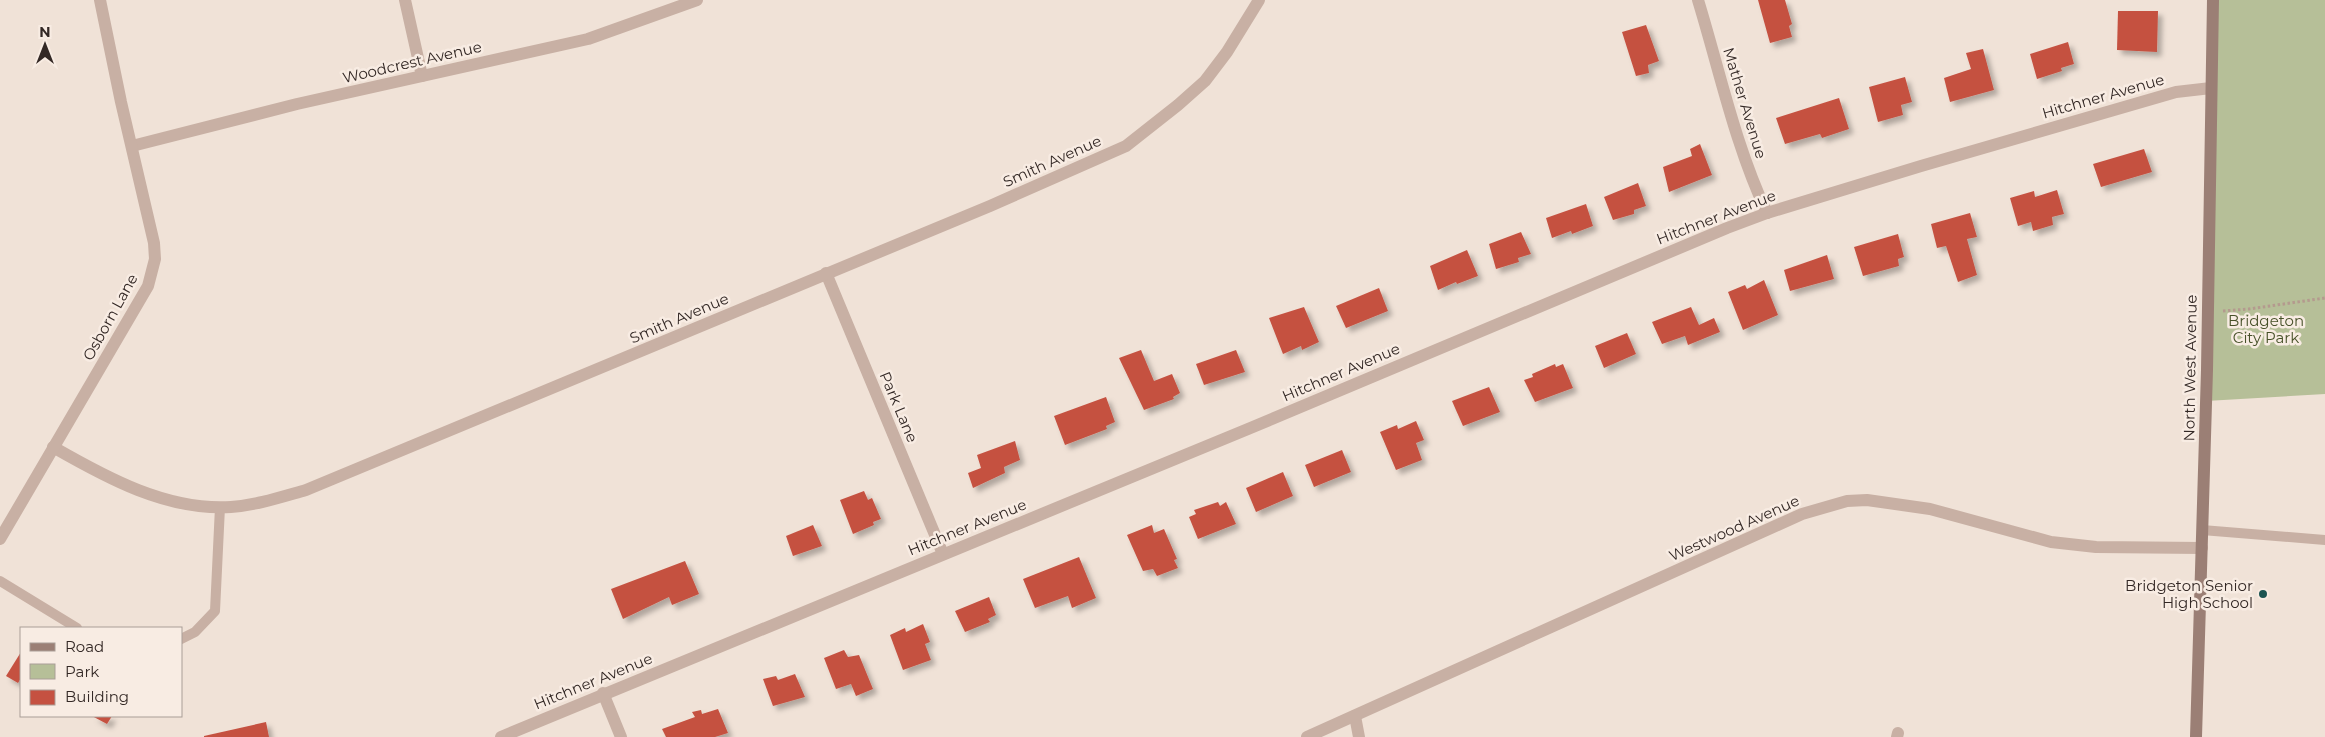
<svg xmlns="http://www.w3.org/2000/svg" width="2325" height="737" font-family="Montserrat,sans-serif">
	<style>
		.green { fill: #b6bf98 }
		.building { fill: #c55141; filter: url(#shadow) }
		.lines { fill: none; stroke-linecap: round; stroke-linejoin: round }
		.path { stroke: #b49a8e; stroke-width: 3; stroke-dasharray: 2.5 2.5; stroke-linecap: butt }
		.lane { stroke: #c8b0a4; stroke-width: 10 }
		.street { stroke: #c8b0a4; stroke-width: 12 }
		.secondary { stroke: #9b7f75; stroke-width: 12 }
		.poi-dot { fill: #1c5451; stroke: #f8ece3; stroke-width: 2 }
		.labels { text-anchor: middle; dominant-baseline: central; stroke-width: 5; stroke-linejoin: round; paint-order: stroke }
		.street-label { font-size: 15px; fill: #332825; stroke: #f8ece3 }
		.park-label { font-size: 15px; fill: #475129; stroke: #f8ece3 }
		.poi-label { font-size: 15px; fill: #332825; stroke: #f8ece3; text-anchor: end }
	</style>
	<defs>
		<filter id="shadow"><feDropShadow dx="4.5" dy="4.5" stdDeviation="2.5" flood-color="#0004"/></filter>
	</defs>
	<rect width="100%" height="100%" fill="#f0e2d7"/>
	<!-- green -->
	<polygon class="green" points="2213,0 2325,0 2325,394 2206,401"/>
	<!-- building -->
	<g class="building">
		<polygon points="1758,0 1785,0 1792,24 1789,26 1792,37 1770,43"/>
		<polygon points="2118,11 2158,11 2157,52 2117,50"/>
		<polygon points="1646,25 1659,61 1648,65 1649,73 1636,76 1622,32"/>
		<polygon points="2068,42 2074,64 2061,68 2062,71 2037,79 2030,54"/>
		<polygon points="1983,49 1994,90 1950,102 1944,78 1971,69 1966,53"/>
		<polygon points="1905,77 1912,102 1901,105 1903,115 1878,122 1869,87"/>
		<polygon points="1839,98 1849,129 1822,138 1820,134 1785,144 1776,118"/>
		<polygon points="1700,144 1712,175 1669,192 1663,167 1692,156 1690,149"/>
		<polygon points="2144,149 2152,172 2101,187 2093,164"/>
		<polygon points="1638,183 1646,206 1634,210 1634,214 1613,220 1604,197"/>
		<polygon points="2057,190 2064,214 2052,217 2053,225 2033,231 2031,222 2018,226 2010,198 2034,191 2035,197"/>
		<polygon points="1586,204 1593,226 1572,234 1571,231 1552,238 1546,218"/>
		<polygon points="1970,213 1977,237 1967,239 1977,275 1958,282 1946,246 1937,248 1931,224"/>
		<polygon points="1521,232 1531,254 1518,258 1519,262 1496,269 1489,244"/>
		<polygon points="1898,234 1904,257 1898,259 1899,266 1863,276 1854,247"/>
		<polygon points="1467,250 1478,276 1457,284 1456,282 1438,290 1430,266"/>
		<polygon points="1827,255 1834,279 1790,291 1784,270"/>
		<polygon points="1764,280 1778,315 1743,330 1728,292 1745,285 1747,289"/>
		<polygon points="1379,288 1388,311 1346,328 1336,306"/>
		<polygon points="1304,307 1319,342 1302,350 1301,346 1283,354 1269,318"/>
		<polygon points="1691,307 1699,325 1714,318 1720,332 1688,345 1685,336 1662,344 1652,322"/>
		<polygon points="1627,333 1636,354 1604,368 1595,346"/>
		<polygon points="1141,350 1154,381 1172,374 1180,393 1173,397 1174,399 1144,410 1119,358"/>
		<polygon points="1236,350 1245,372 1204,385 1196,364"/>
		<polygon points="1555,364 1556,367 1563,364 1573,388 1535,402 1524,380 1533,377 1532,374"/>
		<polygon points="1489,387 1500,412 1463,426 1452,401"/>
		<polygon points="1106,397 1115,422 1106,426 1107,429 1065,445 1054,416"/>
		<polygon points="1416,421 1424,440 1416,443 1422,460 1396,470 1380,432 1397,425 1398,429"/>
		<polygon points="1015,441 1020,460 1004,467 1005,473 973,488 968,473 981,468 977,455"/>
		<polygon points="1342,450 1351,472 1314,487 1305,465"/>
		<polygon points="1283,472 1293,496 1256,512 1246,488"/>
		<polygon points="864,491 868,500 872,498 881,519 873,522 874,525 853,534 840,500"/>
		<polygon points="1218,502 1220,506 1226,502 1236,524 1198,539 1189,517 1196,514 1194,510"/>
		<polygon points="813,525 822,546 793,556 786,536"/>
		<polygon points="1152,525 1154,533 1164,529 1177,559 1174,560 1178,568 1157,576 1153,569 1143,571 1127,535"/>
		<polygon points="1079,557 1096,598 1072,608 1068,596 1035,608 1023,579"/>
		<polygon points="685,561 699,594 672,605 669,597 623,619 611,589"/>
		<polygon points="989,597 996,615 988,619 990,622 965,632 955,611"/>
		<polygon points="923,624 930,642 925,644 931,660 903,670 890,635 905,628 906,632"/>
		<polygon points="844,650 848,657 859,655 873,689 856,696 851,684 836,689 824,658"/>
		<polygon points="21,652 21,678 18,683 6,676"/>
		<polygon points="795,674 805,697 773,706 763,679 776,676 778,680"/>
		<polygon points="718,709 728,733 715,737 666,737 662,729 695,717 692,712 701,710 702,714"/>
		<polygon points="92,716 112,716 107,724"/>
		<polygon points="266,722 269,737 204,737 204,736"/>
	</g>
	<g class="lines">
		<!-- path -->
		<polyline class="path" points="2223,311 2249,309 2325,298"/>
		<!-- lane -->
		<g class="lane">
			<polyline points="2202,530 2325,540"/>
			<polyline points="0,581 77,628"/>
			<polyline points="181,639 195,632 215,611 220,507"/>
		</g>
		<!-- street -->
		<g class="street">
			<polyline points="405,0 422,76"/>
			<path d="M1698,0C1720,72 1735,145 1767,213"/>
			<polyline points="132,146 297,104 588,39 697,0"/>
			<polyline points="826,273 943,554"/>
			<path d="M53,447C107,478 167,511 231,507C257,505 281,497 306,490L990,206L1126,146L1178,105L1205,81L1227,52L1259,0"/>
			<polyline points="0,539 148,286 155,259 154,243 121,102 100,0"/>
			<polyline points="603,693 621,737"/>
			<polyline points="1355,716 1359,737"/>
			<polyline points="501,737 1248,429 1727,228 1767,213 1921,166 2176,92 2211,88"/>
			<polyline points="1307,737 1802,514 1847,501 1867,500 1930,509 2051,542 2096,547 2202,548"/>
			<polyline points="1897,737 1898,733"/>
		</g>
		<!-- secondary -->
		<polyline class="secondary" points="2196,737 2207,370 2213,0"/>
	</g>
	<!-- markers -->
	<circle class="poi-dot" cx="2263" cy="594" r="5"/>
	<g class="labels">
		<!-- street labels -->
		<g class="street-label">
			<text transform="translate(412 62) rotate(-13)">Woodcrest Avenue</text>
			<text transform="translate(2103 96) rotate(-16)">Hitchner Avenue</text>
			<text transform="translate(1745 103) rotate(73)">Mather Avenue</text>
			<text transform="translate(1052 161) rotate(-24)">Smith Avenue</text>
			<text transform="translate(1716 217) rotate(-21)">Hitchner Avenue</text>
			<text transform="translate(110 317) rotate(-61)">Osborn Lane</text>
			<text transform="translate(679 318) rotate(-23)">Smith Avenue</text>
			<text transform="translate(2190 368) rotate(-89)">North West Avenue</text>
			<text transform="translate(1341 372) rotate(-23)">Hitchner Avenue</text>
			<text transform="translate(899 407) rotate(67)">Park Lane</text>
			<text transform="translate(967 527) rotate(-22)">Hitchner Avenue</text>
			<text transform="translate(1734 528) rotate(-24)">Westwood Avenue</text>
			<text transform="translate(593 681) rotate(-22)">Hitchner Avenue</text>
		</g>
		<!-- park labels -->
		<g class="park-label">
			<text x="2266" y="320">Bridgeton<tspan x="2266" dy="17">City Park</tspan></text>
		</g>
		<!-- poi labels -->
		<g class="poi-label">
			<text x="2253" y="585">Bridgeton Senior<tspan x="2253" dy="17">High School</tspan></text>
		</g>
	</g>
	<!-- legend -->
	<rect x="20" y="627" width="162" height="90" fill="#f8ece3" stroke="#a99e97"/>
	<rect x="30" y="643" width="25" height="8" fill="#9b7f75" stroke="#a99e97"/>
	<text x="65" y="652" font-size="15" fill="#332825">Road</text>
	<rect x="30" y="664" width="25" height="15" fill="#b6bf98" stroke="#a99e97"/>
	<text x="65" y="677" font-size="15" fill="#332825">Park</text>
	<rect x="30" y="690" width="25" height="15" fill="#c55141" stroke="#a99e97"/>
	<text x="65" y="702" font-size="15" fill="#332825">Building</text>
	<!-- north arrow -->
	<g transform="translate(45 45)" stroke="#f8ece3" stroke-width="4" paint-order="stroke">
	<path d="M0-4L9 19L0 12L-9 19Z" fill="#332825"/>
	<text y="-8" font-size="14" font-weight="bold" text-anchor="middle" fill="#332825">N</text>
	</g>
</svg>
